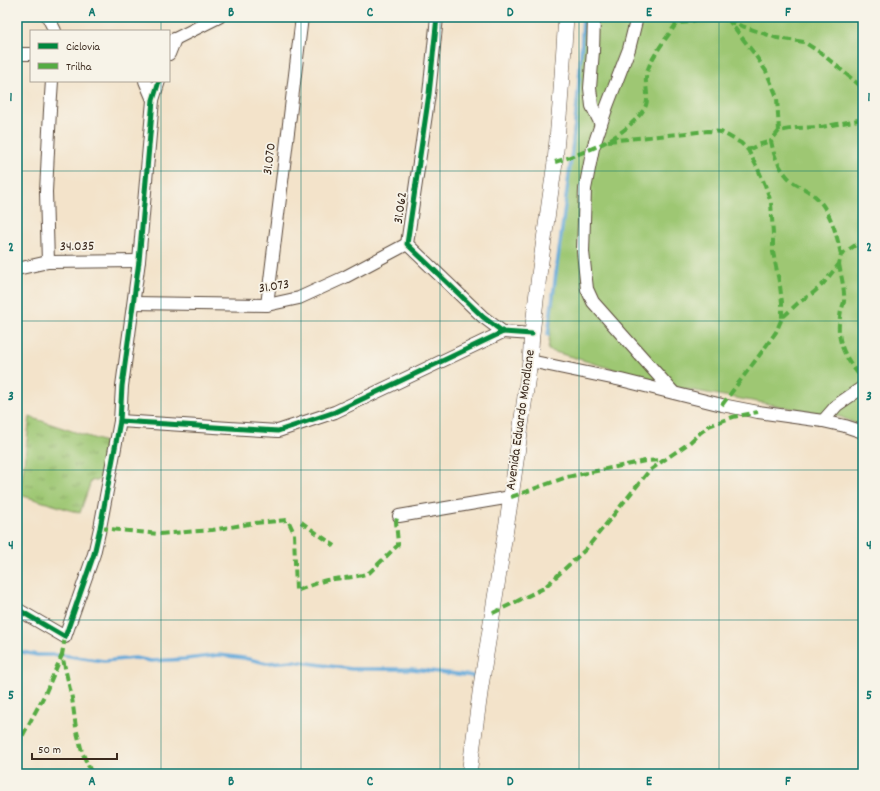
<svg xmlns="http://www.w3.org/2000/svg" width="880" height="791" font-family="Dekko,sans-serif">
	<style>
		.grass { fill: url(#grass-tufts); stroke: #6c7848 }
		.park { fill: #9ec773; stroke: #6c7848 }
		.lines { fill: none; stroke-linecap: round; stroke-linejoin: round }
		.stream { stroke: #64a9da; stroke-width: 3.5 }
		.minor-casing { stroke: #574638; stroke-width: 14 }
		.major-casing { stroke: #574638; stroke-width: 16 }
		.minor { stroke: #fff; stroke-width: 12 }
		.major { stroke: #fff; stroke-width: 15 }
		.quiet { stroke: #55ab43; stroke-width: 4; stroke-dasharray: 8 4; stroke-linecap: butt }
		.cycleway-casing { stroke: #f7f3e8; stroke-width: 8 }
		.cycleway { stroke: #00873e; stroke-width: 5 }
		.grid { fill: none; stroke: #0f766e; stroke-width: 1; stroke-opacity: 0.55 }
		.labels { text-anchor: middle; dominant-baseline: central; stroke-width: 3.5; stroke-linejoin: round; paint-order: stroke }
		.street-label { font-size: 14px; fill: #3b2a1e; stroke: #f7f3e8 }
		.neatline { fill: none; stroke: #0f766e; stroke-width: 1.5 }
		.grid-label { font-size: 13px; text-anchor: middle; font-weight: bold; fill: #0f766e }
	</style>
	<defs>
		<pattern id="grass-tufts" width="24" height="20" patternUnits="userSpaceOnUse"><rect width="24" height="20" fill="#9ec773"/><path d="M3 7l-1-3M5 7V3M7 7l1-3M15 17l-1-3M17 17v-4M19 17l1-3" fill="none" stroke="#82a25e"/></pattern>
	</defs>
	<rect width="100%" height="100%" fill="#f7f3e8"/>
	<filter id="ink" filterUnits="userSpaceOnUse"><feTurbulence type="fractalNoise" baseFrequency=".025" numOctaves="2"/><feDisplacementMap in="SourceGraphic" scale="8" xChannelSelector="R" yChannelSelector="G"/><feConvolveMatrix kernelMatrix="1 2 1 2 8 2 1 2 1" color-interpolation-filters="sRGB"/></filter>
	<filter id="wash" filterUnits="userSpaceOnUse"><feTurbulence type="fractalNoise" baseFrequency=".012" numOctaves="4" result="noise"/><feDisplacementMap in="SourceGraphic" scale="16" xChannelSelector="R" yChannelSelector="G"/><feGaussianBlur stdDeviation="0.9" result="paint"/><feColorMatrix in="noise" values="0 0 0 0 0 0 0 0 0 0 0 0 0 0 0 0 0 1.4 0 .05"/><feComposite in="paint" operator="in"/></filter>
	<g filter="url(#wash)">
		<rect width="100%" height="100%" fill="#f3e3ca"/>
		<!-- grass -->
		<polygon class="grass" points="30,417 111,444 105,479 91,481 80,513 20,495"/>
		<!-- park -->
		<polygon class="park" points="583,17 863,17 863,427 841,417 674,387 548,350 581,60"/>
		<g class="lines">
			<!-- stream -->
			<g class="stream">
				<path d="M548,335C561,229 579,123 583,17"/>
				<polyline points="17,651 37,655 62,655 104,661 135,658 151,661 186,659 219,655 244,658 266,663 293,661 352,669 412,669 474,676"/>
			</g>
		</g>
	</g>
	<g filter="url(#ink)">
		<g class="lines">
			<!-- minor casing -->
			<g class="minor-casing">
				<g id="minor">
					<polyline points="48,17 55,31"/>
					<polyline points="437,17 429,94 407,244 483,317 503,332 532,334"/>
					<polyline points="594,17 593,51 590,88 592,106 601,124"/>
					<polyline points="637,17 629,49 607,106 593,148 585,189 583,252 587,289 593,302 673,392"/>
					<polyline points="169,41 175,39 219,17"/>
					<polyline points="17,54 31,54"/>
					<polyline points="169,54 175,39"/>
					<polyline points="145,81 153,100"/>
					<polyline points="48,262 46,192 50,110 52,81"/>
					<polyline points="17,269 48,262 139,261"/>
					<polyline points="134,303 267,305 299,298 345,277 407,244"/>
					<polyline points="267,305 302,17"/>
					<polyline points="530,361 621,380 722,405 758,412 823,421 845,426 863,432"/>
					<polyline points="120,421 278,431 335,412 503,332"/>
					<polyline points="823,421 837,405 863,387"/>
					<polyline points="399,516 511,497"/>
					<polyline points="17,609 65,637 94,554 100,528 120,421 122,386 139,261 153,100 159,81"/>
				</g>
			</g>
			<!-- major casing -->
			<g class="major-casing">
				<polyline id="major" points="469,774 481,686 511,497 530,361 532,334 539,275 555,162 560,105 566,17"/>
			</g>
			<!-- minor -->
			<use href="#minor" class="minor"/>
			<!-- major -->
			<use href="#major" class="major"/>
			<!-- quiet -->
			<g class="quiet">
				<polyline points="720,17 730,22"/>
				<polyline points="779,131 777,97 766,71 753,52 730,22 777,38 804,42 821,53 863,88"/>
				<polyline points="608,141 708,131 721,132 741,143 748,150 758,169 765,185 771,202 773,234 773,252 780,286 782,302 782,318"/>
				<polyline points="748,150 758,145 771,141"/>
				<path d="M555,162C583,153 612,143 633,122C638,117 644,111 646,105C649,96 645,86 646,77C648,60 667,38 676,24C685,20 689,26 698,17"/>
				<path d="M841,255C837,235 831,213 817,198C811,192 802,188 794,183C786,177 778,165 775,156C773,151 772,145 771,141L779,131L796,128L822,127L863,119"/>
				<path d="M839,264C841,276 845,289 844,302C843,305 842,308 841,311C840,315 840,319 839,323C837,345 849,364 863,379"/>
				<polyline points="722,405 761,353 776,332 782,318 798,303 813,293 823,284 839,264 841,255 863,240"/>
				<polyline points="511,497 567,477 645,461 664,460"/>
				<polyline points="301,522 335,546"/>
				<path d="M100,528L159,534L212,530L255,523L288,520L294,533L296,591C305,588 314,584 323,581C338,577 356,579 370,572L398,545V543L396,522L397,518L399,516"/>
				<polyline points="493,613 544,588 586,549 649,471 664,460 689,443 700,433 709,426 719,422 733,417 758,412"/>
				<polyline points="65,637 62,655 72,698 76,728 82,752 92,774"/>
				<polyline points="17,746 45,694 62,655"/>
			</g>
			<!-- cycleway casing -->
			<g class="cycleway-casing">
				<g id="cycleway">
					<polyline points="437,17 429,94 407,244 483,317 503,332 532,334"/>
					<polyline points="120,421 278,431 335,412 503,332"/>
					<polyline points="17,609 65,637 94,554 100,528 120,421 122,386 139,261 153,100 159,81"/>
				</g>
			</g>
			<!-- cycleway -->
			<use href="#cycleway" class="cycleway"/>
		</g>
	</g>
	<!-- grid -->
	<path class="grid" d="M161,17V31M301,17V774M440,17V774M579,17V774M719,17V774M161,81V774M17,171H863M17,321H863M17,470H863M17,620H863"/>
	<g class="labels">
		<!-- street labels -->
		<g class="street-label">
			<text transform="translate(270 159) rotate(-83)">31.070</text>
			<text transform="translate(401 208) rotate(-82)">31.062</text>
			<text transform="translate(77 247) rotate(-1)">34.035</text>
			<text transform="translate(274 287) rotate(-9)">31.073</text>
			<text transform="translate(521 420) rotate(-82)">Avenida Eduardo Mondlane</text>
		</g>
	</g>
	<!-- margin -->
	<rect width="880" height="791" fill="none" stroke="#f7f3e8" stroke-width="44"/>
	<!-- legend -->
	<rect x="30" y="30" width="140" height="52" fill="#f7f3e8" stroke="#aca397"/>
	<rect x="38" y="43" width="20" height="6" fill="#00873e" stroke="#aca397"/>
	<text x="66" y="50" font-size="12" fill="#3b2a1e">Ciclovia</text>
	<rect x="38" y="63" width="20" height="6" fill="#55ab43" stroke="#aca397"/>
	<text x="66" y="70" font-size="12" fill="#3b2a1e">Trilha</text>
	<!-- scale -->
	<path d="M32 753v6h85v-6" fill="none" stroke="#3b2a1e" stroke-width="2"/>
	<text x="38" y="753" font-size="12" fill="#3b2a1e" stroke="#f7f3e8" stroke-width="3" paint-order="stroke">50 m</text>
	<rect x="22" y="22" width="836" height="747" class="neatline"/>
	<g class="grid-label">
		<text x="92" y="16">A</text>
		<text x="231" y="16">B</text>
		<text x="370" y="16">C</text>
		<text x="510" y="16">D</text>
		<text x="649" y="16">E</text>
		<text x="788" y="16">F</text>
		<text x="11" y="101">1</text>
		<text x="869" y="101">1</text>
		<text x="11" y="251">2</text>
		<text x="869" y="251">2</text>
		<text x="11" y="400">3</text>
		<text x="869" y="400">3</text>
		<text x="11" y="549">4</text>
		<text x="869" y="549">4</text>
		<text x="11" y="699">5</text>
		<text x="869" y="699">5</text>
		<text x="92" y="785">A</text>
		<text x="231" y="785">B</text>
		<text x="370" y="785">C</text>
		<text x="510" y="785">D</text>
		<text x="649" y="785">E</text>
		<text x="788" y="785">F</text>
	</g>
</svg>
